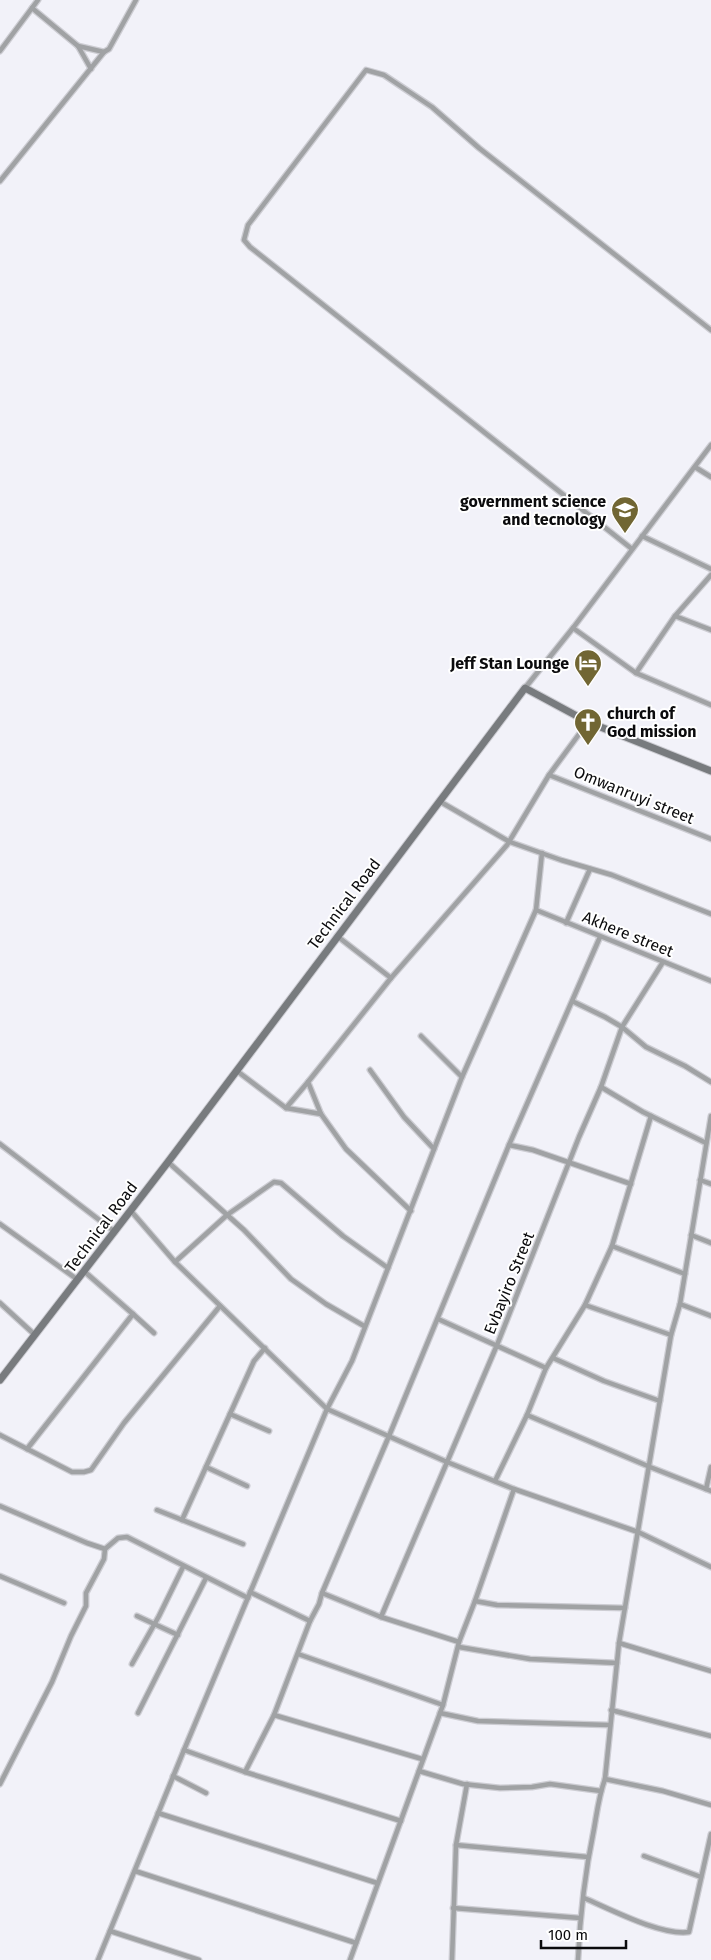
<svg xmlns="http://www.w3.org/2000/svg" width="711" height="1960" font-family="'Fira Sans',sans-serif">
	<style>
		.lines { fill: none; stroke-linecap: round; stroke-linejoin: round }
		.street-casing { stroke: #cdcdd3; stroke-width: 7 }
		.secondary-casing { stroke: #cdcdd3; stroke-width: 9 }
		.street { stroke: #a0a2a4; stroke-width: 4.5 }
		.secondary { stroke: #787b7e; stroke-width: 7 }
		.labels { text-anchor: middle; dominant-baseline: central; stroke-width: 4; stroke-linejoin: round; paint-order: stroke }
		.poi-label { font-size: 16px; font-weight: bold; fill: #0b0b0d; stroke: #fff; text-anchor: end }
		.street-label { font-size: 16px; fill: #0b0b0d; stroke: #fff }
	</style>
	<rect width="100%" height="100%" fill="#f2f2f9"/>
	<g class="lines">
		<!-- street casing -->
		<g class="street-casing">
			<g id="street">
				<polyline points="32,8 78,46 91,69"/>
				<polyline points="78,46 104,52"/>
				<polyline points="0,51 38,0"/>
				<polyline points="0,181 104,52 109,49 136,0"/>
				<polyline points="695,467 711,477"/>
				<polyline points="642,536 711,569"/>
				<polyline points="632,549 250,247 244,240 248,225 366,70 384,75 432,107 479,148 711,330"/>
				<polyline points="675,616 711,630"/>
				<polyline points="573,628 636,673 711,705"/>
				<polyline points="636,673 675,616 711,575"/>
				<polyline points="525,688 573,628 711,445"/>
				<polyline points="549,775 711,839"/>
				<polyline points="439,801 510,842 561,860 612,875 711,914"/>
				<polyline points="536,910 711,981"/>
				<polyline points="566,923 590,869"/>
				<polyline points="337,936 391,978"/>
				<polyline points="574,1002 605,1017 622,1027 646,1047 685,1066 711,1082"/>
				<polyline points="421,1036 462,1077"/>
				<polyline points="370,1070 404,1117 434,1149"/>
				<polyline points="237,1071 286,1108"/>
				<polyline points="308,1082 286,1108 321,1114"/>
				<polyline points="601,1087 643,1112 706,1143"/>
				<polyline points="0,1144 115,1232"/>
				<polyline points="509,1145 533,1150 631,1184"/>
				<polyline points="168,1162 244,1230 291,1279 326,1304 364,1326"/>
				<polyline points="700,1180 711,1184"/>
				<polyline points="131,1211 175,1262 327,1409 447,1462 514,1489"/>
				<polyline points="411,1211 346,1149 321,1114 308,1082 391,978 507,845 549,775 588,722"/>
				<polyline points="0,1224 78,1280"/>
				<polyline points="691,1235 711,1243"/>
				<polyline points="612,1246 685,1274"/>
				<polyline points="175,1262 227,1215 274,1182 281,1183 343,1236 388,1268"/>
				<polyline points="0,1303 35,1335"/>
				<polyline points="680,1304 711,1316"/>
				<polyline points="585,1305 671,1335"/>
				<polyline points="133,1314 154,1333"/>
				<polyline points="438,1319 546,1368"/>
				<polyline points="553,1358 604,1381 660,1401"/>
				<polyline points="230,1414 269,1431"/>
				<polyline points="527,1415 650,1467 711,1491"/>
				<polyline points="0,1435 72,1472 84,1472 91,1470 124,1423 220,1306"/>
				<polyline points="27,1449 133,1314 85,1272"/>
				<polyline points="206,1467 247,1486"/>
				<polyline points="495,1481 527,1415 546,1368 585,1305 612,1246 651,1116"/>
				<polyline points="706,1489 711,1467"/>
				<polyline points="0,1506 87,1543 105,1549 118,1538 127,1537 248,1598"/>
				<polyline points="157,1510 243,1544"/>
				<polyline points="182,1520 254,1361 265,1348"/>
				<polyline points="0,1576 64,1603"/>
				<polyline points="250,1592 310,1621"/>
				<polyline points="322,1593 381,1617 459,1642"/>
				<polyline points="475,1601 497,1605 625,1608"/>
				<polyline points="137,1616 178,1635"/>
				<polyline points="381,1617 497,1345 579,1137 601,1087 622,1027 663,962"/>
				<polyline points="619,1643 711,1671"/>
				<polyline points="459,1647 530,1659 617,1663"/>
				<polyline points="298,1654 443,1705"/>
				<polyline points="132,1664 159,1616 183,1567"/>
				<polyline points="611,1710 711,1736"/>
				<polyline points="138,1713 206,1578"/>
				<polyline points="440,1713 478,1721 609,1725"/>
				<polyline points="274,1715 422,1759"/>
				<polyline points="184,1750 245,1772 401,1821"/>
				<polyline points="419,1771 463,1784 500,1788 532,1787 550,1784 601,1791"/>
				<polyline points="245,1772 274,1715 310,1621 319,1604 322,1593 389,1436 509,1145 600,937"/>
				<polyline points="173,1776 206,1793"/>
				<polyline points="605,1779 663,1791 711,1805"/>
				<polyline points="0,1784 52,1682 71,1636 86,1606 86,1593 104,1559 105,1549"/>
				<polyline points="158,1813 377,1883"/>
				<polyline points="456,1845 588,1857"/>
				<polyline points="644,1856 701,1877"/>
				<polyline points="135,1871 356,1943"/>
				<path d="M584,1898C610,1909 661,1936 689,1932L711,1834"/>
				<polyline points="453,1908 580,1918"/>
				<polyline points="110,1931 199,1960"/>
				<polyline points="98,1960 184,1750 327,1409 352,1361 462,1077 536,910 542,853"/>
				<polyline points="350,1960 443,1705 459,1642 475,1601 514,1489 638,1532 711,1567"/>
				<polyline points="452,1960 456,1845 467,1784"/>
				<path d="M578,1960C580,1916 585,1872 594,1829C597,1812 599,1795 605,1779L619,1643L671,1335L680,1304L711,1116"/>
			</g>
		</g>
		<!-- secondary casing -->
		<g class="secondary-casing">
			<polyline id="secondary" points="0,1380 168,1162 525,688 588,722 711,771"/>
		</g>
		<!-- street -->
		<use href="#street" class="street"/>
		<!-- secondary -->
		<use href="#secondary" class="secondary"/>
	</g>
	<!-- icons -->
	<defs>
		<g id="university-pin" transform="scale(1.4375)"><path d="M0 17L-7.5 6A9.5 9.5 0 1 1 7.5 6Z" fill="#716633" stroke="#fff"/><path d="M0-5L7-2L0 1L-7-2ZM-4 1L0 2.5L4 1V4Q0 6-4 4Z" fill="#fff"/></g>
		<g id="hotel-pin" transform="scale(1.4375)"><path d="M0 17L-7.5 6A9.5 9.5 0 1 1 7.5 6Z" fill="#716633" stroke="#fff"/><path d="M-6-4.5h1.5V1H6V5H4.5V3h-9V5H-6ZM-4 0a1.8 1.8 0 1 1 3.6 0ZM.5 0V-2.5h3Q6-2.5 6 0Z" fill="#fff"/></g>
		<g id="church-pin" transform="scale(1.4375)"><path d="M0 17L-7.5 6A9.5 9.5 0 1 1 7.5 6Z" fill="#716633" stroke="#fff"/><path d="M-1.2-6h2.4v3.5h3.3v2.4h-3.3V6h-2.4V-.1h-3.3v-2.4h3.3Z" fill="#fff"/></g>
	</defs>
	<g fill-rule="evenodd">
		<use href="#university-pin" x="625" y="510"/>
		<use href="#hotel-pin" x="588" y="663"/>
		<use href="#church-pin" x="588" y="722"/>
	</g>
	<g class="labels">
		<!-- poi labels -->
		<g class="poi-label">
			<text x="606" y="501">government science<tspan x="606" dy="18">and tecnology</tspan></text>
			<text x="569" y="663">Jeff Stan Lounge</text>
			<text x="607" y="713" text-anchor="start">church of<tspan x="607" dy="18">God mission</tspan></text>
		</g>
		<!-- street labels -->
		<g class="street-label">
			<text transform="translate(634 795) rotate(22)">Omwanruyi street</text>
			<text transform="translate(344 904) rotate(-53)">Technical Road</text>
			<text transform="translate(628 934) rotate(22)">Akhere street</text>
			<text transform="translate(101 1227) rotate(-53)">Technical Road</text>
			<text transform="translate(509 1283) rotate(-68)">Evbayiro Street</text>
		</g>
	</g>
	<!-- scale -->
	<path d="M541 1940v8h85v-8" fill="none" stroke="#0b0b0d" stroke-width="2.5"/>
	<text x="548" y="1940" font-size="15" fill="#0b0b0d" stroke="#ffffff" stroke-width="4" paint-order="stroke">100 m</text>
</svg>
